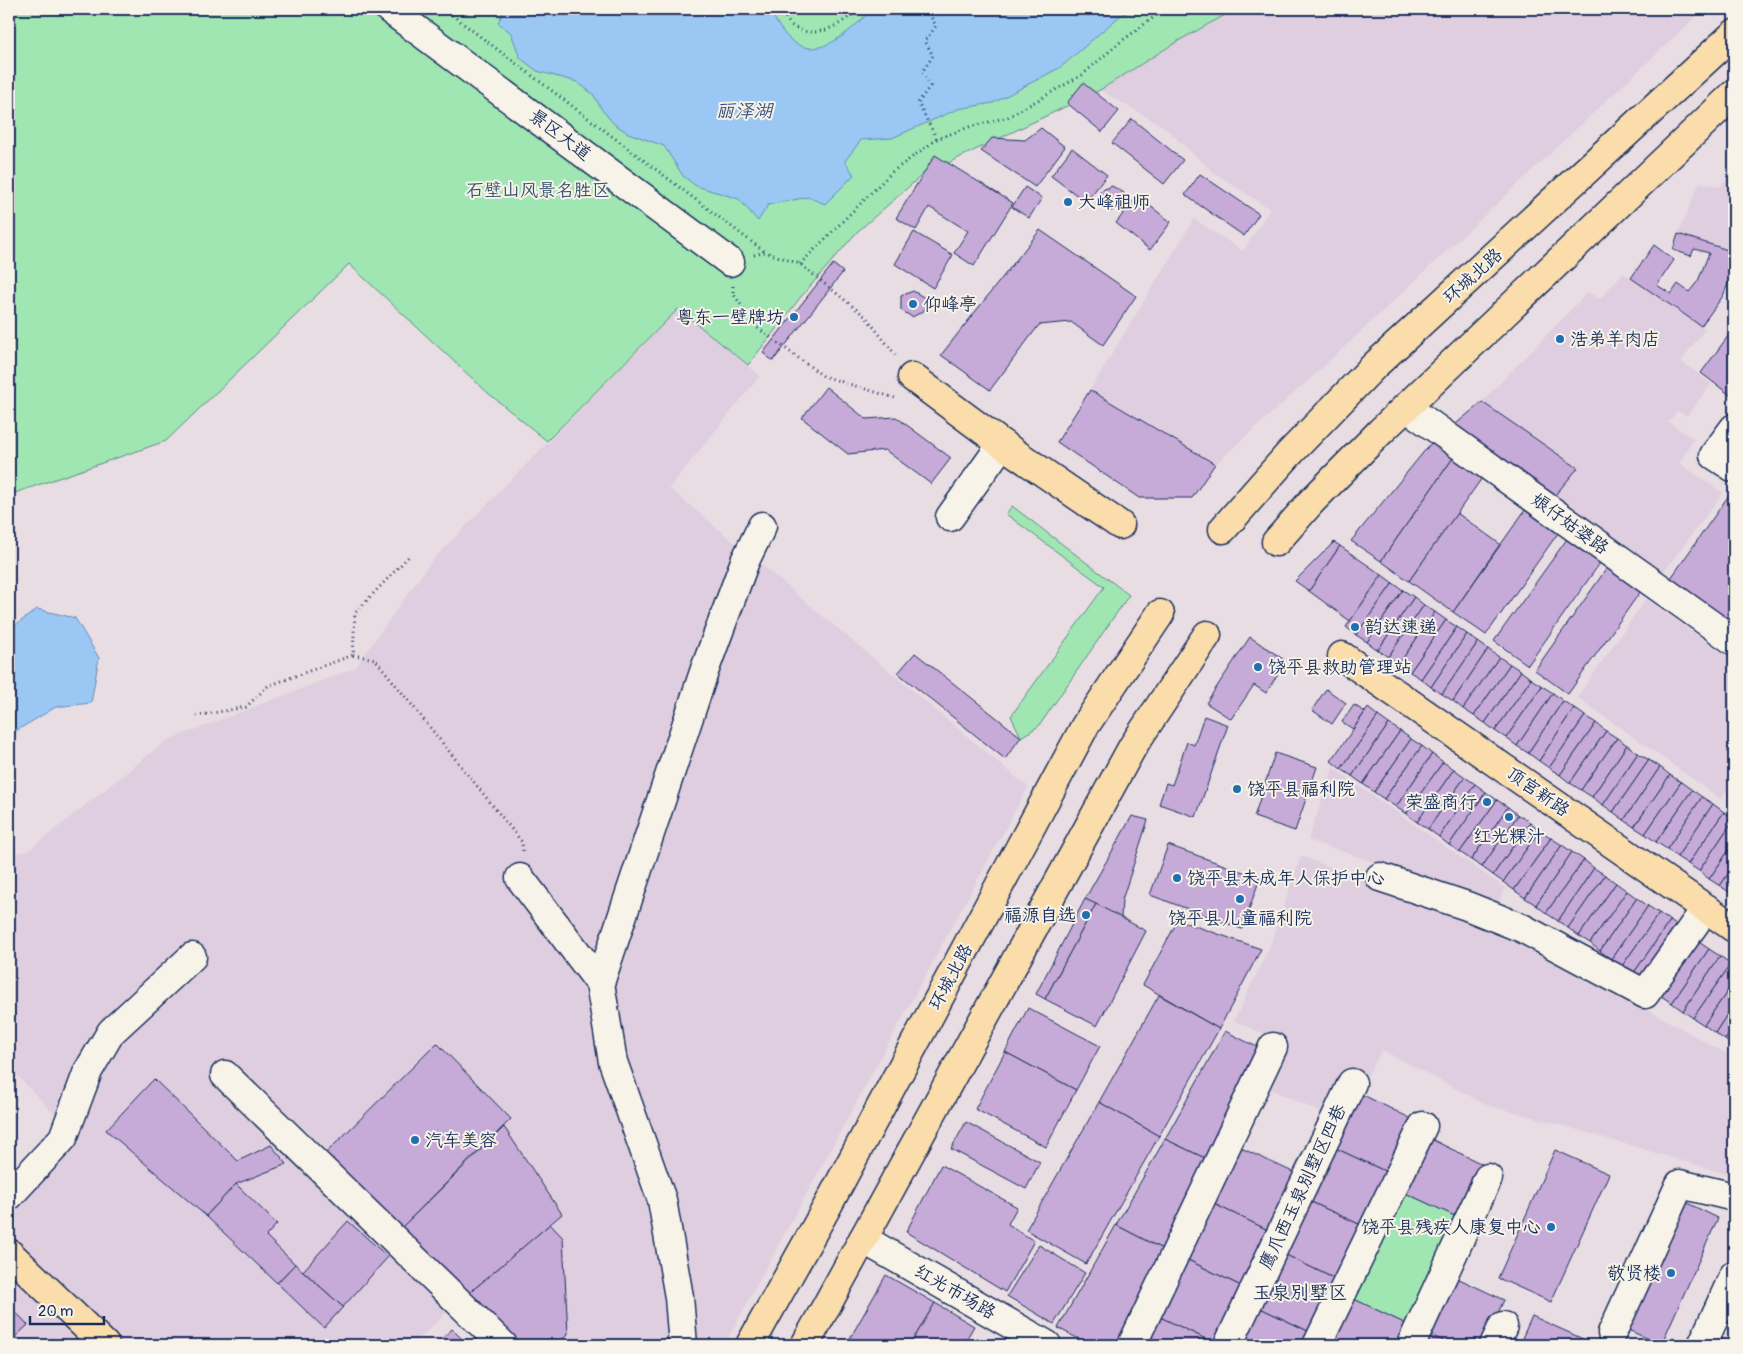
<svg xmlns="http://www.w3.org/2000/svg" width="1743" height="1354" font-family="Pangolin,'LXGW WenKai TC',sans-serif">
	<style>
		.built { fill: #decedf }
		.green { fill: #9fe6b3; stroke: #5d8a88 }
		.water { fill: #9ac7f4; stroke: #678ab8 }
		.building { fill: #c6aad7; stroke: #1b2f5e }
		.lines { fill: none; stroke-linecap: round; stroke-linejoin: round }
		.minor-casing { stroke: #1b2f5e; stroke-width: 31 }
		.major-casing { stroke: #1b2f5e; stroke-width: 31 }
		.path { stroke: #1b2f5e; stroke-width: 3; stroke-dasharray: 1 4; stroke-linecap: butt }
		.minor { stroke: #f7f3e8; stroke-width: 28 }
		.major { stroke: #faddab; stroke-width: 28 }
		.poi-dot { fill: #1f6fb2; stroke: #f7f3e8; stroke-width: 2 }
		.labels { text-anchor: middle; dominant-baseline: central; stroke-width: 4; stroke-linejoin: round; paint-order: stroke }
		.street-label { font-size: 18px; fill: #1b2f5e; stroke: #f7f3e8 }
		.park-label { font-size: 18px; fill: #35546f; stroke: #f7f3e8 }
		.poi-label { font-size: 18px; fill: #1b2f5e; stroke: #f7f3e8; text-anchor: start }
		.water-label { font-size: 19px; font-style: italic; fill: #3b5584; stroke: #f7f3e8 }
		.neighbourhood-label { font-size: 19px; fill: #1b2f5e; stroke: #f7f3e8 }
	</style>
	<rect width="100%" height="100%" fill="#e8dde3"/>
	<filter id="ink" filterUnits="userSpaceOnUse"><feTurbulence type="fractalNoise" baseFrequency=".02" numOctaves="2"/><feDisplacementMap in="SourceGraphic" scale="10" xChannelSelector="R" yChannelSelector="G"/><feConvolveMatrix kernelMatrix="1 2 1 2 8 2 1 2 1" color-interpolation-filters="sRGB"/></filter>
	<g filter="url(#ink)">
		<!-- built -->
		<g class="built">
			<polygon points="1236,9 1704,9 1322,368 1215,464 1090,390 1194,219 1243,251 1270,209 1213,172 1164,127 1100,90 1178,41"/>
			<polygon points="1734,168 1734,252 1678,234 1700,182 1720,187"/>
			<polygon points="1623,273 1705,329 1681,361 1711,384 1687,416 1677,411 1668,422 1694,439 1679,463 1723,493 1662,574 1551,500 1578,467 1482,402 1588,292 1600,299"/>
			<polygon points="678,309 760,376 669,488 1028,787 724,1345 503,1345 458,1302 412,1345 9,1345 9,1183 60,1120 9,1067 9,854 28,851 166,741 355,668 430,563"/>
			<polygon points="1646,599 1734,661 1734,780 1721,799 1577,697"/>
			<polygon points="1333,768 1505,888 1496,907 1421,878 1308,840"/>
			<polygon points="1301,856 1534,946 1734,1058 1734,1176 1534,1117 1489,1106 1382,1050 1367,1077 1347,1069 1325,1114 1270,1089 1290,1045 1234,1021 1269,948"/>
		</g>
		<!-- green -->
		<g class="green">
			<polygon points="9,9 1236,9 1178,41 1100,90 921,176 857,232 800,298 748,365 678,309 547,441 488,393 349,264 166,441 9,495"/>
			<polygon points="1012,506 1129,595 1039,726 1021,737 1011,716 1104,587 1006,514"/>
			<polygon points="1403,1192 1457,1217 1406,1324 1352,1298"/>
		</g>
		<!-- water -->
		<g class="water">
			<path d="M502,9H770C798,73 836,47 872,9H1139L1122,14L1061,67L993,103L958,109L892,138L861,140L845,161L854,175L825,204L808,197L768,205L758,221L739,199L696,186L683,176L664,146L628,133L614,124L602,110L593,94L577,82L537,71L520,58L511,33L498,23L503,12Z"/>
			<polygon points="37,609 75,618 99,658 91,703 56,707 9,735 9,630"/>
		</g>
		<!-- building -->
		<g class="building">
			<polygon points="1083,83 1119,111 1102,132 1067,103"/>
			<polygon points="1132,119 1183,160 1164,184 1112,143"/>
			<polygon points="1041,128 1065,147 1035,187 981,151 992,138 1025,140"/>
			<polygon points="1072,148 1107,175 1086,202 1051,176"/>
			<polygon points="935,155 1013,203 974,266 954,253 968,231 929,207 916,230 896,218"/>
			<polygon points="1200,174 1259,214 1244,236 1185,195"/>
			<polygon points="1112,186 1124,193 1123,206 1111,211 1100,205 1100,191"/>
			<polygon points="1025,187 1042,198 1029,218 1012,207"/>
			<polygon points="1137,196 1171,222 1150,250 1116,223"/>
			<polygon points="1040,230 1136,296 1103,345 1071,322 1039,325 990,390 941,355"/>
			<polygon points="914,232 953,255 933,288 895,264"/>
			<polygon points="1678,234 1734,252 1734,269 1723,296 1701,326 1631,278 1654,245 1674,260 1657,285 1671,294 1678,284 1689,292 1698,281 1709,253 1694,249 1691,256 1673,250"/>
			<polygon points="833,264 843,272 773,361 763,353"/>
			<polygon points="913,291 925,298 924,311 912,317 901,310 901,296"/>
			<polygon points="1734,328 1734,398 1701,373"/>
			<polygon points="826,387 866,419 896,417 951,458 931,484 885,450 848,454 802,418"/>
			<polygon points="1090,390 1215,464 1192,498 1139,498 1057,442"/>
			<polygon points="1482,402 1578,468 1551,500 1451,428"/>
			<polygon points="1431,443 1453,458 1381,561 1351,541"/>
			<polygon points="1453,458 1482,478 1409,581 1381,561"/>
			<polygon points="1734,488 1734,623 1671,578"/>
			<polygon points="1530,503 1563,526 1486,635 1453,612"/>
			<polygon points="1457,513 1500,544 1453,612 1409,581"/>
			<polygon points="1572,532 1605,556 1528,665 1494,641"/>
			<polygon points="1334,542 1340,546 1309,591 1295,581"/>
			<polygon points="1340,546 1382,575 1350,621 1309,591"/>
			<polygon points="1612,561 1645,585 1568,694 1535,670"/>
			<polygon points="1382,575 1393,583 1356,635 1346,627"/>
			<polygon points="1393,583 1403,590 1367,642 1356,635"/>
			<polygon points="1403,590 1414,597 1378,650 1367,642"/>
			<polygon points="1414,597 1424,605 1388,657 1378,650"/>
			<polygon points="1424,605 1435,612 1399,664 1388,657"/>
			<polygon points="1435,612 1446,620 1410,672 1399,664"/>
			<polygon points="1446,620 1457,627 1421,679 1410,672"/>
			<polygon points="1457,627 1467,634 1431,687 1421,679"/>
			<polygon points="1467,634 1478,642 1442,694 1431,687"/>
			<polygon points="1250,637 1286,661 1266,693 1254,685 1231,719 1206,703"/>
			<polygon points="1478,642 1488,649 1453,701 1442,694"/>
			<polygon points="1488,649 1499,657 1463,709 1453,701"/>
			<polygon points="915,653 1021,737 1005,759 898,673"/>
			<polygon points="1499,657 1510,664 1474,716 1463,709"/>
			<polygon points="1510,664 1521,671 1485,723 1474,716"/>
			<polygon points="1521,671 1531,679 1495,731 1485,723"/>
			<polygon points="1531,679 1542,686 1506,738 1495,731"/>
			<polygon points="1542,686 1553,693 1517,746 1506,738"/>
			<polygon points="1326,689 1346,703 1332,724 1312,710"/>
			<polygon points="1553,693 1563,701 1528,753 1517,746"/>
			<polygon points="1563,701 1574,708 1539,761 1528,753"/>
			<polygon points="1354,705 1365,712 1353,729 1342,722"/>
			<polygon points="1368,708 1378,716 1341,769 1331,761"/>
			<polygon points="1574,708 1585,716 1549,768 1539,761"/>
			<polygon points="1204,716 1228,725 1196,817 1159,804 1166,783 1172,785 1187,742 1194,745"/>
			<polygon points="1378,716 1389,724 1352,776 1341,769"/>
			<polygon points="1585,716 1596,723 1560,775 1549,768"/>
			<polygon points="1596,723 1606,731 1570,783 1560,775"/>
			<polygon points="1389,724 1400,731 1363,784 1352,776"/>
			<polygon points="1400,731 1411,739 1374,792 1363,784"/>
			<polygon points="1606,731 1617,738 1581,790 1570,783"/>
			<polygon points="1617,738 1627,745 1592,797 1581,790"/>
			<polygon points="1411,739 1422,746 1384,799 1374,792"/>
			<polygon points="1627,745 1638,753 1603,805 1592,797"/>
			<polygon points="1422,746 1432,754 1396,807 1384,799"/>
			<polygon points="1275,753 1317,767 1295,831 1254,817"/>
			<polygon points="1638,753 1649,760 1613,812 1603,805"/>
			<polygon points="1432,754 1443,762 1406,814 1396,807"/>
			<polygon points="1649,760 1660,767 1624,820 1613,812"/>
			<polygon points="1443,762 1454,769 1417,822 1406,814"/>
			<polygon points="1660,767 1670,775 1634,827 1624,820"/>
			<polygon points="1454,769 1465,777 1428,829 1417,822"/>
			<polygon points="1670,775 1681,782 1645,834 1634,827"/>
			<polygon points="1465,777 1475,784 1439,837 1428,829"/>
			<polygon points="1681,782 1692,790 1656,842 1645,834"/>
			<polygon points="1475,784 1486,792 1449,845 1439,837"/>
			<polygon points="1692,790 1702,797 1667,849 1656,842"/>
			<polygon points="1486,792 1497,800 1460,852 1449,845"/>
			<polygon points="1702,797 1713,804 1677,857 1667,849"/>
			<polygon points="1497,800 1508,807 1471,860 1460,852"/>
			<polygon points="1713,804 1724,812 1688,864 1677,857"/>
			<polygon points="1508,807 1518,815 1482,867 1471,860"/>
			<polygon points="1724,812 1734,819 1699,871 1688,864"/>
			<polygon points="1518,815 1530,822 1493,875 1482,867"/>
			<polygon points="1132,816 1148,820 1122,900 1121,918 1085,899"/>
			<polygon points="1734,819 1734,843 1709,879 1699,871"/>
			<polygon points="1530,822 1540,830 1503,882 1493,875"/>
			<polygon points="1540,830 1551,838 1514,890 1503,882"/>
			<polygon points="1551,838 1562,845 1525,898 1514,890"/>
			<polygon points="1734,843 1734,865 1720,886 1709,879"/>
			<polygon points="1168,845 1260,878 1242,929 1150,895"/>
			<polygon points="1562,845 1572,852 1536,905 1525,898"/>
			<polygon points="1572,852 1584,860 1546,913 1536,905"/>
			<polygon points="1584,860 1594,868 1558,921 1546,913"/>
			<polygon points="1734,865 1734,888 1731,893 1720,886"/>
			<polygon points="1594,868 1605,875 1568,928 1558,921"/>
			<polygon points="1605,875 1616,883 1579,936 1568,928"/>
			<polygon points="1616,883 1627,891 1590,943 1579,936"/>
			<polygon points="1627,891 1637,898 1600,951 1590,943"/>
			<polygon points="1637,898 1648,906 1611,959 1600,951"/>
			<polygon points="1085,899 1096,904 1045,999 1036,994"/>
			<polygon points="1096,904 1146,931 1097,1026 1045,999"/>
			<polygon points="1648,906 1659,913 1622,966 1611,959"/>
			<polygon points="1659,913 1670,921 1633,974 1622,966"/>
			<polygon points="1178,920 1261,949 1219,1029 1143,985"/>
			<polygon points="1670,921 1681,928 1644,981 1633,974"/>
			<polygon points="1699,942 1709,949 1672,1003 1661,996"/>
			<polygon points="1709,949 1720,956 1683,1011 1672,1003"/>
			<polygon points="1720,956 1731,964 1693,1018 1683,1011"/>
			<polygon points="1731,964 1734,966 1734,982 1704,1025 1693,1018"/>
			<polygon points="1734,982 1734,1004 1715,1033 1704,1025"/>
			<polygon points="1159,995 1219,1029 1159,1136 1099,1102"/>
			<polygon points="1734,1004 1734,1027 1725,1040 1715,1033"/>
			<polygon points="1028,1008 1100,1046 1076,1090 1005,1052"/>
			<polygon points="1734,1027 1734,1046 1725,1040"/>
			<polygon points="1225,1031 1265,1051 1211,1161 1165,1139"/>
			<polygon points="437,1043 511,1119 400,1229 326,1153"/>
			<polygon points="1005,1052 1076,1090 1046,1147 975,1109"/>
			<polygon points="154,1079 238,1161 271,1145 287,1164 236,1184 206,1216 106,1130"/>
			<polygon points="1361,1094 1414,1120 1389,1173 1335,1148"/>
			<polygon points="1099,1102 1159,1136 1086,1264 1026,1230"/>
			<polygon points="966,1122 1040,1162 1026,1189 951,1149"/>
			<polygon points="504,1127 562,1214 467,1295 400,1229"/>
			<polygon points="1429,1138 1482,1164 1457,1217 1403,1192"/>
			<polygon points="1165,1139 1211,1161 1168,1252 1116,1225"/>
			<polygon points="1241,1148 1297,1174 1270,1231 1214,1204"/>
			<polygon points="1335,1148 1389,1173 1363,1226 1309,1201"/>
			<polygon points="1555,1150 1609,1174 1551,1302 1498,1278"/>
			<polygon points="941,1165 1017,1207 1008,1224 1034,1241 1005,1292 906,1232"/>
			<polygon points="236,1184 277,1224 266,1236 295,1264 277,1283 206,1216"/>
			<polygon points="1681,1200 1718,1218 1661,1345 1624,1328"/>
			<polygon points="1309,1201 1363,1226 1337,1280 1284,1254"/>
			<polygon points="1214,1204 1270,1231 1243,1287 1188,1260"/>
			<polygon points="348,1221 388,1257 343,1307 303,1271"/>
			<polygon points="550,1224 563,1238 568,1334 556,1345 515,1345 467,1295"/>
			<polygon points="1116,1225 1168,1252 1122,1345 1090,1345 1058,1328"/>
			<polygon points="1039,1245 1085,1273 1054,1324 1007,1296"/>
			<polygon points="1284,1254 1337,1280 1312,1333 1258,1307"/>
			<polygon points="1188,1260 1243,1287 1216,1344 1160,1317"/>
			<polygon points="295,1264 343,1307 324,1328 277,1283"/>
			<polygon points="886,1275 935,1303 910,1345 858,1345 849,1340"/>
			<polygon points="1455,1277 1504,1300 1483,1345 1452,1345 1428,1334"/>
			<polygon points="1352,1298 1406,1324 1396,1345 1330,1345"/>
			<polygon points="935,1303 974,1326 963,1345 910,1345"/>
			<polygon points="9,1305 28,1325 15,1337 9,1332"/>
			<polygon points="1258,1307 1312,1333 1306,1345 1240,1345"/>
			<polygon points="1532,1316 1583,1339 1580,1345 1519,1345"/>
			<polygon points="1160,1317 1216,1344 1215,1345 1147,1345"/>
			<polygon points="452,1329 468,1345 435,1345"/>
			<polygon points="1428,1334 1452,1345 1423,1345"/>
		</g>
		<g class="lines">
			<!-- minor casing -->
			<g class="minor-casing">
				<g id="minor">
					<polyline points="389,9 730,262"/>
					<polyline points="1406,407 1734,641"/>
					<polyline points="1734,428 1714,455 1734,468"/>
					<polyline points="950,517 1002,444"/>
					<polyline points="1380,877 1467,906 1522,928 1645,994 1706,908"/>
					<polyline points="520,878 600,983"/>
					<polyline points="225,1075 503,1345"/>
					<polyline points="9,1196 63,1138 88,1071 111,1032 192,957"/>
					<polyline points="863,1239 1047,1345"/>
					<polyline points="1612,1333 1680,1184 1734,1197"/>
					<polyline points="683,1345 679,1297 662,1200 613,1062 600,983 705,669 745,561 762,526"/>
					<polyline points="1132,1345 1273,1047"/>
					<polyline points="1228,1345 1352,1083"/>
					<polyline points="1317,1345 1423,1126"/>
					<polyline points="1411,1345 1488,1178"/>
					<polyline points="1494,1345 1503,1326"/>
					<polyline points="1702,1345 1734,1275"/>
				</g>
			</g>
			<!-- major casing -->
			<g class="major-casing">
				<g id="major">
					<polyline points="912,377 1002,444 1120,525"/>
					<polyline points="1223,529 1289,454 1374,366 1734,34"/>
					<polyline points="1276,542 1311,502 1381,431 1734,94"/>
					<polyline points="1342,656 1734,928"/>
					<polyline points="9,1253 105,1345"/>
					<polyline points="750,1345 827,1207 1085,726 1160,614"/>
					<polyline points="805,1345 1133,746 1207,635"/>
				</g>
			</g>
			<!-- path -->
			<g class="path">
				<polyline points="444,9 765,252"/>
				<path d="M780,9C784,14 788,24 794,27C818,41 842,23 860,9"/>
				<polyline points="929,9 928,11 936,26 925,41 933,56 922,72 930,86 918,103 937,139"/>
				<polyline points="754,255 765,252 800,264 866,317 897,357"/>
				<polyline points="800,264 892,172 937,139 969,127 1008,117 1082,75 1119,43 1165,9"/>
				<polyline points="733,286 733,293 755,326 823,376 895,398"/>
				<polyline points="353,655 375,659 522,842 523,852"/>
				<polyline points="196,716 246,707 268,686 353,655 355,613 410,555"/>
			</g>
			<!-- minor -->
			<use href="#minor" class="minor"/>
			<!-- major -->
			<use href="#major" class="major"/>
		</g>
	</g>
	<!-- markers -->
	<g class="poi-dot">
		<circle cx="1068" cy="202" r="5"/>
		<circle cx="913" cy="304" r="5"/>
		<circle cx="794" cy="317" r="5"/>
		<circle cx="1560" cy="339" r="5"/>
		<circle cx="1355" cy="627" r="5"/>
		<circle cx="1258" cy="667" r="5"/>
		<circle cx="1237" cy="789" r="5"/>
		<circle cx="1487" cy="802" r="5"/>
		<circle cx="1509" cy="817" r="5"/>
		<circle cx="1177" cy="878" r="5"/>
		<circle cx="1240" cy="899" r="5"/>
		<circle cx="1086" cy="915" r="5"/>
		<circle cx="415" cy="1140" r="5"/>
		<circle cx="1551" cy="1227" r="5"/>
		<circle cx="1671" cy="1273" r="5"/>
	</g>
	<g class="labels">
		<!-- street labels -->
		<g class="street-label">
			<text transform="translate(560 135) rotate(37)">景区大道</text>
			<text transform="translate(1473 276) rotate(-42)">环城北路</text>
			<text transform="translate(1570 524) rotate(36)">娘仔姑婆路</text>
			<text transform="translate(1538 792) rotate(35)">顶宫新路</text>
			<text transform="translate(951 977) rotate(-62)">环城北路</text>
			<text transform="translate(1303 1187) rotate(-65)">鹰爪西玉泉别墅区四巷</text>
			<text transform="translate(955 1292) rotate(30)">红光市场路</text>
		</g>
		<!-- park labels -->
		<g class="park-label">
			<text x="538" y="190">石壁山风景名胜区</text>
		</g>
		<!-- poi labels -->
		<g class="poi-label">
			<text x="1078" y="202">大峰祖师</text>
			<text x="923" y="304">仰峰亭</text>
			<text x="784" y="317" text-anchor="end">粤东一壁牌坊</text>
			<text x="1570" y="339">浩弟羊肉店</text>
			<text x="1365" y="627">韵达速递</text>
			<text x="1268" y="667">饶平县救助管理站</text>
			<text x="1247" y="789">饶平县福利院</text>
			<text x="1477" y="802" text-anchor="end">荣盛商行</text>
			<text x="1509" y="836" text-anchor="middle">红光粿汁</text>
			<text x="1187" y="878">饶平县未成年人保护中心</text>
			<text x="1076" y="915" text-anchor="end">福源自选</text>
			<text x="1240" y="918" text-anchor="middle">饶平县儿童福利院</text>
			<text x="425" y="1140">汽车美容</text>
			<text x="1541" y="1227" text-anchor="end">饶平县残疾人康复中心</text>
			<text x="1661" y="1273" text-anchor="end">敬贤楼</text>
		</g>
		<!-- water labels -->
		<g class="water-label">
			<text x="744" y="111">丽泽湖</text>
		</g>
		<!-- neighbourhood labels -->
		<g class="neighbourhood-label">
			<text x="1300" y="1293">玉泉别墅区</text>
		</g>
	</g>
	<!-- margin -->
	<rect width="1743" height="1354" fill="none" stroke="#f7f3e8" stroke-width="30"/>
	<rect x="15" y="15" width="1713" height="1324" fill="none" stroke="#1b2f5e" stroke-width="2" filter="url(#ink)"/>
	<!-- scale -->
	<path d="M30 1316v8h74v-8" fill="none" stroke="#1b2f5e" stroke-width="2.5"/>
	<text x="38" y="1316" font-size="15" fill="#1b2f5e" stroke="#f7f3e8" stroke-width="4" paint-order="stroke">20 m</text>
</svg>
